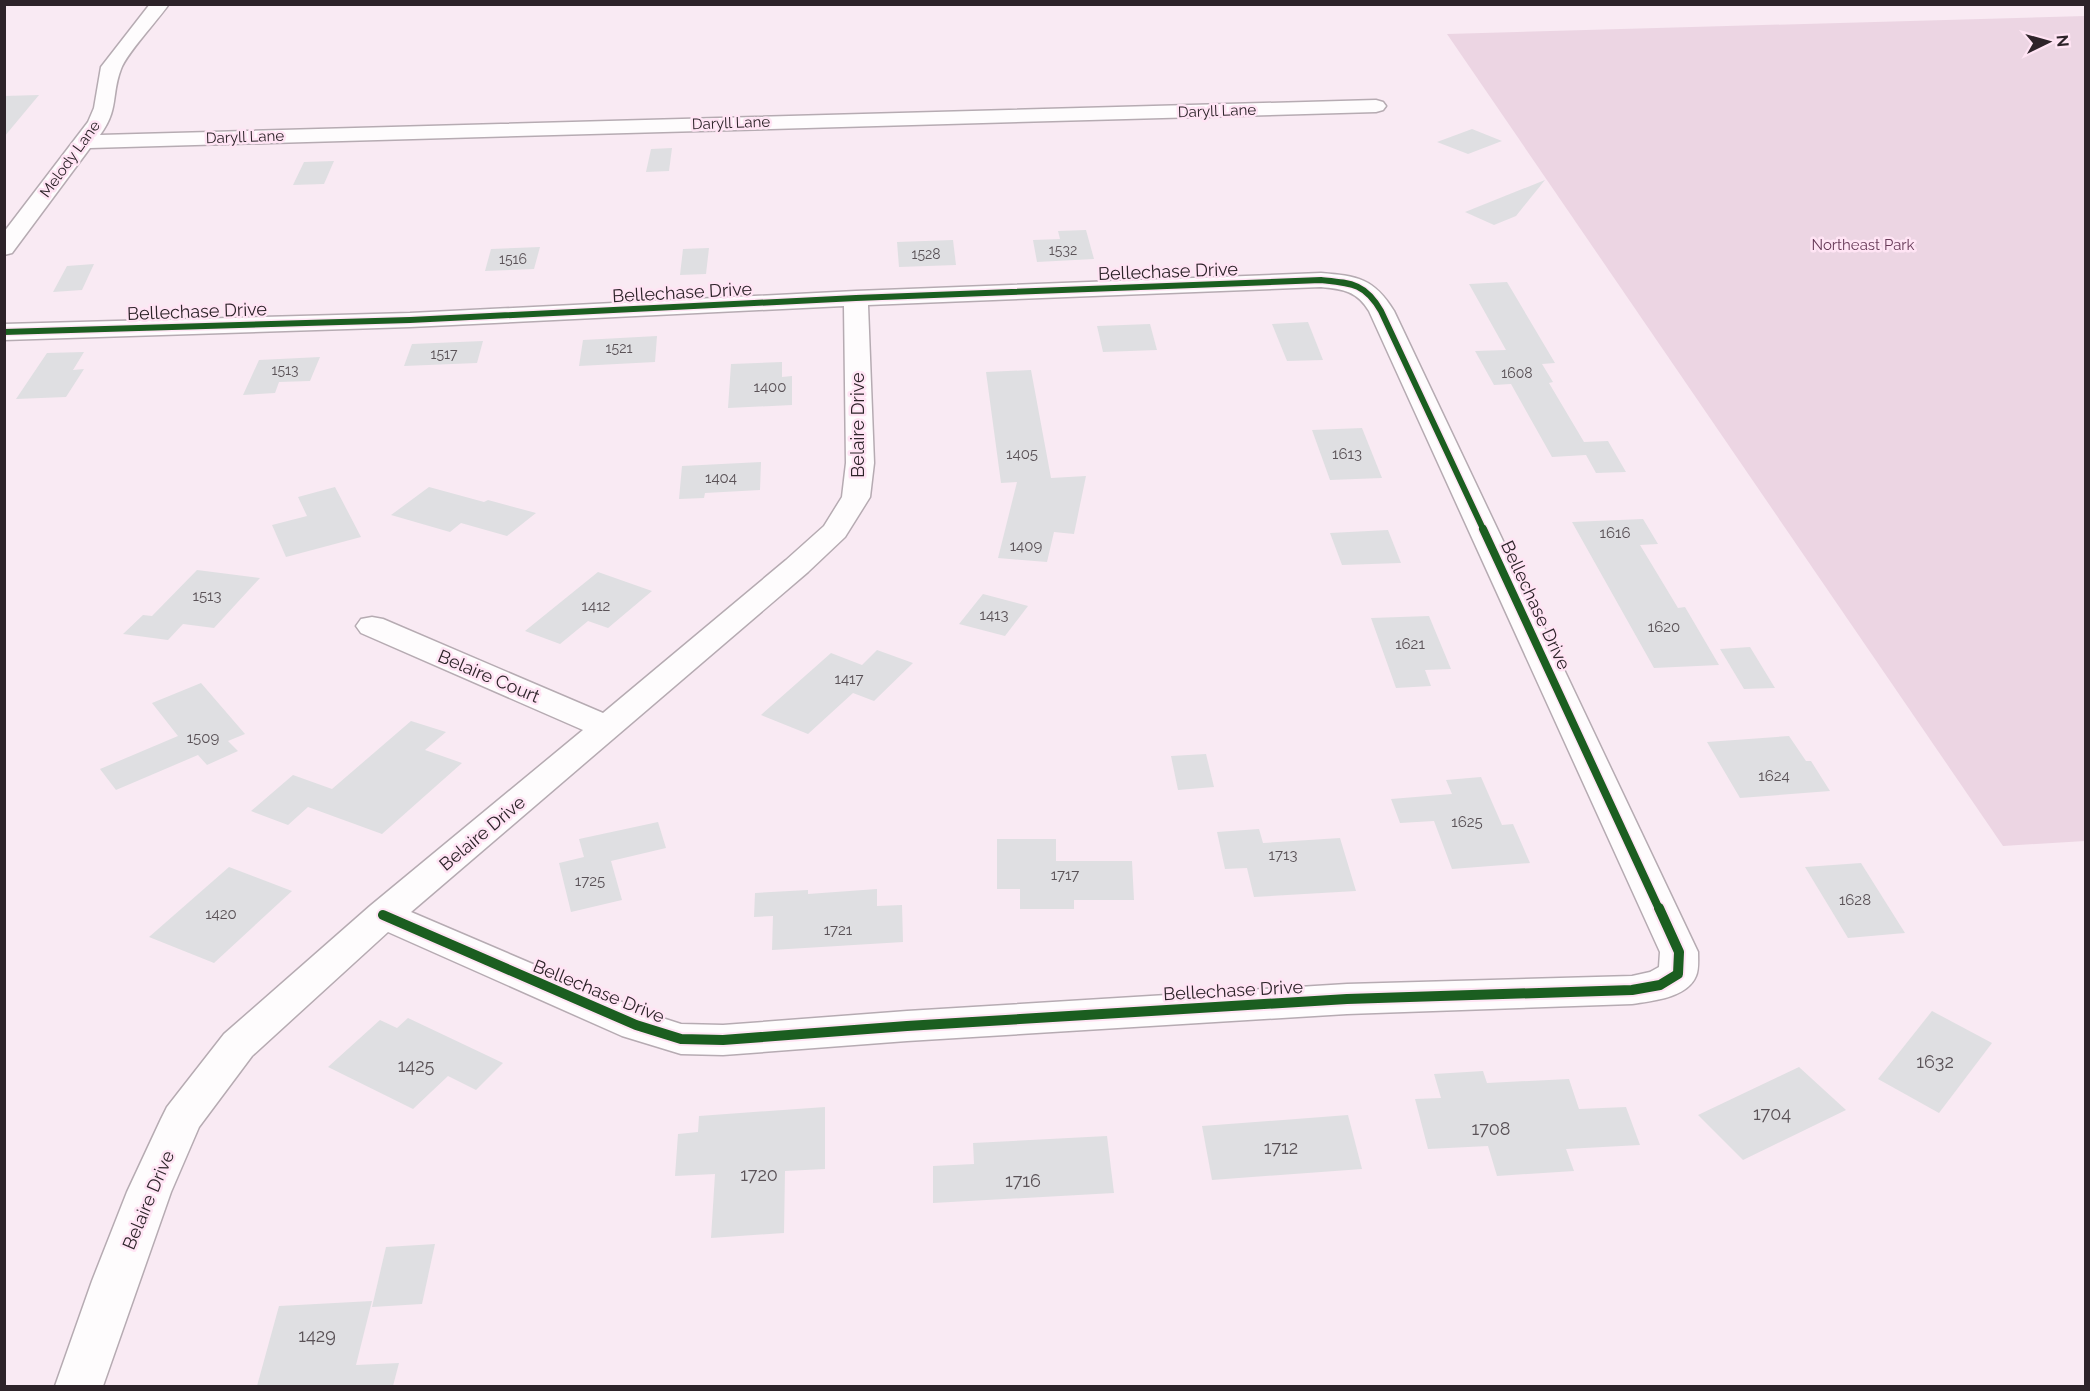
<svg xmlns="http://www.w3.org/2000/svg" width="2090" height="1391" font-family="Raleway,sans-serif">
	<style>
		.green { fill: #ecd5e3 }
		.building { fill: #dfdfe2 }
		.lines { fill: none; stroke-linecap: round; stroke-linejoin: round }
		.minor-casing { stroke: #b6abb2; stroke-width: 3 }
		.minor { fill: #fefcfd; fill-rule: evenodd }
		.cycleway-far2-casing { stroke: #ffe4f4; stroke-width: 9 }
		.cycleway-far1-casing { stroke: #ffe4f4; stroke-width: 11 }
		.cycleway-casing { stroke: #ffe4f4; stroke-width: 14 }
		.cycleway-far2 { stroke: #1b5e20; stroke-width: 6 }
		.cycleway-far1 { stroke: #1b5e20; stroke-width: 8 }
		.cycleway { stroke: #1b5e20; stroke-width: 10 }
		.labels { text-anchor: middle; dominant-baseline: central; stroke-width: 5; stroke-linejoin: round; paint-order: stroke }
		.far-number-label { font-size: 14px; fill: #5a5257 }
		.far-street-label { font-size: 15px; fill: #2d2329; stroke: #ffe4f4 }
		.far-park-label { font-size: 15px; fill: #683a58; stroke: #ffe4f4 }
		.number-label { font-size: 15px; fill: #5a5257 }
		.street-label { font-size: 18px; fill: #2d2329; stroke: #ffe4f4 }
		.near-number-label { font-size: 18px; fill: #5a5257 }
	</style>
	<rect width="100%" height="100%" fill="#f9eaf3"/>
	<!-- green -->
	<polygon class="green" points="2085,16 2085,841 2003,846 1447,34"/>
	<!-- building -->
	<g class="building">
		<polygon points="39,95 4,137 4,96"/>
		<polygon points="1472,129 1502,141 1468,154 1437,142"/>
		<polygon points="672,148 669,171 646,172 651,149"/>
		<polygon points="334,161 324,184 293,185 304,162"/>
		<polygon points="1545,180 1516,216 1494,225 1465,212"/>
		<polygon points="1086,230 1094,259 1037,262 1033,240 1060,239 1058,231"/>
		<polygon points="953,240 956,265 899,267 897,242"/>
		<polygon points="540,247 534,269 485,271 491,249"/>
		<polygon points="709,248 706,274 680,275 683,249"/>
		<polygon points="94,264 82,290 53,292 67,266"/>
		<polygon points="1507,282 1555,363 1542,364 1553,382 1549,383 1584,442 1608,441 1626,472 1596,473 1586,455 1552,457 1511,384 1494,385 1475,351 1506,350 1469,284"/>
		<polygon points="1308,322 1323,360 1287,361 1272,324"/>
		<polygon points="1150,324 1157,350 1103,352 1097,326"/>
		<polygon points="657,336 655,362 579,366 583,340"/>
		<polygon points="483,341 477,363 404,366 412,344"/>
		<polygon points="84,352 73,370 84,369 66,397 16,399 47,353"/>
		<polygon points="320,357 310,381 279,382 275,393 243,395 259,360"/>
		<polygon points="782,362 782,377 792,376 792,405 728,408 731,364"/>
		<polygon points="1031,370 1051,478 1086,476 1074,534 1054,532 1047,562 998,558 1017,482 1001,483 986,372"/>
		<polygon points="1362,428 1382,478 1330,480 1312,430"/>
		<polygon points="761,462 760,490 705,493 704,498 679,499 682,466"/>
		<polygon points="335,487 361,537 286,557 272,525 307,516 298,497"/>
		<polygon points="429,487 484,502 488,500 536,513 507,536 461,523 450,532 391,515"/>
		<polygon points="1643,519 1658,544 1640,545 1678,608 1685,607 1719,665 1654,668 1572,522"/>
		<polygon points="1388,530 1401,563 1342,565 1330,533"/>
		<polygon points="197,570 260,578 214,628 183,624 168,640 123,634 143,615 152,616"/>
		<polygon points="598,572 652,591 608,628 588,621 560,644 525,631"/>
		<polygon points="983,594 1028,606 1005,636 959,624"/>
		<polygon points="1429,616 1451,669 1425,670 1431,686 1396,688 1371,618"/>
		<polygon points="1750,647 1775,688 1744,689 1720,649"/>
		<polygon points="877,650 913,663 874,701 853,693 808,734 761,715 831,653 862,665"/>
		<polygon points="201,683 245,734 228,741 238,751 207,765 198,755 116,790 100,769 178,736 152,703"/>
		<polygon points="411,721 446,732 425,750 462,763 382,834 308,807 288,825 251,811 293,775 332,789"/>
		<polygon points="1789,736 1806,761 1811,761 1830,791 1740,798 1707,742"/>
		<polygon points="1206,754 1214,787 1178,790 1171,756"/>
		<polygon points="1481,777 1502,825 1513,824 1530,863 1452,869 1434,821 1400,823 1391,799 1452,794 1446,780"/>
		<polygon points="658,822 666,848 611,861 622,900 571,912 559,863 584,857 579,839"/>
		<polygon points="1259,829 1263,843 1340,838 1356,891 1254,897 1247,868 1225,869 1217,832"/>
		<polygon points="997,839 1056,839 1056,861 1132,861 1134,900 1074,900 1074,909 1020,909 1020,889 997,889"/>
		<polygon points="1861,863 1905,933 1848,938 1805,867"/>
		<polygon points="229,867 292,891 214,963 149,937"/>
		<polygon points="877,889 877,906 902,905 903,942 772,950 773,916 754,917 755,893 808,890 808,894"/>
		<polygon points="1932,1011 1992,1043 1939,1113 1878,1079"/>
		<polygon points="408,1018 503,1063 476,1090 448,1076 413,1109 328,1067 380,1020 397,1028"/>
		<polygon points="1799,1067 1846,1110 1743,1160 1698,1115"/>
		<polygon points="1483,1071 1487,1083 1569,1079 1579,1109 1626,1107 1640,1145 1566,1149 1574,1171 1497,1176 1488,1146 1428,1149 1415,1099 1441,1098 1434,1074"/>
		<polygon points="825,1107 825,1169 785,1171 784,1233 711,1238 715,1174 675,1176 678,1134 698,1132 699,1116"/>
		<polygon points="1348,1115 1362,1169 1212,1180 1202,1126"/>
		<polygon points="1107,1136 1114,1193 933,1203 933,1166 974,1164 973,1143"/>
		<polygon points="435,1244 422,1304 372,1307 386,1247"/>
		<polygon points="372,1301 356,1365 399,1363 393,1386 257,1386 279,1306"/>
	</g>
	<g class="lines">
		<!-- minor casing -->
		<g class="minor-casing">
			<g id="minor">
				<path d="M150,4H169C158,20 126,54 121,69C111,95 119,110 100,135L1376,100L1383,102L1386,106L1383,110L1376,112L90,148L12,253L4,255V232L88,122L94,108L101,67Z"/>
				<path d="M1321,273C1357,276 1374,278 1394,311L1698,952C1698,960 1699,969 1696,976C1687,998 1652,1001 1632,1004L1347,1014L907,1041L723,1055L681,1054L622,1036L388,932L252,1056L199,1127L171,1192L103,1386H55L92,1281L127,1192L161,1119L167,1107L224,1034L370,906L583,730L361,633L356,626L361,619L372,617L383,619L603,713L786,560L824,526L842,497L846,463L844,306L410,327L4,340V324L410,313L856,291ZM1321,287C1343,289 1357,291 1369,311L1660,952L1659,967L1650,972L1632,976L1347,984L907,1011L723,1025L681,1024L650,1014L411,912L808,572L845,537L870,497L874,463L868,305Z"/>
			</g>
		</g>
		<!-- minor -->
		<use href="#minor" class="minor"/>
		<!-- cycleway-far2 casing -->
		<g class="cycleway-far2-casing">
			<path id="cycleway-far2" d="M4,332L410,320L856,298L1321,280C1351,283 1365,283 1381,311L1484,531"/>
		</g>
		<!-- cycleway-far1 casing -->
		<g class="cycleway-far1-casing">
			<polyline id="cycleway-far1" points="1483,529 1659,909"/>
		</g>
		<!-- cycleway casing -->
		<g class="cycleway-casing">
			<polyline id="cycleway" points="383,915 636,1025 681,1039 723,1040 907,1026 1347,999 1632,990 1660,985 1678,974 1679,952 1659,908"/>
		</g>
		<!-- cycleway-far2 -->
		<use href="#cycleway-far2" class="cycleway-far2"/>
		<!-- cycleway-far1 -->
		<use href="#cycleway-far1" class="cycleway-far1"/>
		<!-- cycleway -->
		<use href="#cycleway" class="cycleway"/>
	</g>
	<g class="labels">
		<!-- far-number labels -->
		<g class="far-number-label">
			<text x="1063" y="250">1532</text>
			<text x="926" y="254">1528</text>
			<text x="513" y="259">1516</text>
			<text x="619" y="348">1521</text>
			<text x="444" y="354">1517</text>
			<text x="285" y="370">1513</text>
			<text x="1517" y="373">1608</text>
		</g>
		<!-- far-street labels -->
		<g class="far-street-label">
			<text transform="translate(1217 111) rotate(-2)">Daryll Lane</text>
			<text transform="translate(731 123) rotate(-2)">Daryll Lane</text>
			<text transform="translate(245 137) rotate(-2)">Daryll Lane</text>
			<text transform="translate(70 159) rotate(-54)">Melody Lane</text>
		</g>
		<!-- far-park labels -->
		<g class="far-park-label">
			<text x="1863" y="245">Northeast Park</text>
		</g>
		<!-- number labels -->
		<g class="number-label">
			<text x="770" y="387">1400</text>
			<text x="1022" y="454">1405</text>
			<text x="1347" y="454">1613</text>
			<text x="721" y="478">1404</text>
			<text x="1615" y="533">1616</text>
			<text x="1026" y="546">1409</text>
			<text x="207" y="596">1513</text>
			<text x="596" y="606">1412</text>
			<text x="994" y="615">1413</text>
			<text x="1664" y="627">1620</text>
			<text x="1410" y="644">1621</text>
			<text x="849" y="679">1417</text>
			<text x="203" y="738">1509</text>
			<text x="1774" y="776">1624</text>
			<text x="1467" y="822">1625</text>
			<text x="1283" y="855">1713</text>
			<text x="1065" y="875">1717</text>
			<text x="590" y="881">1725</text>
			<text x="1855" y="900">1628</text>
			<text x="221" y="914">1420</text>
			<text x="838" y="930">1721</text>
		</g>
		<!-- street labels -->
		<g class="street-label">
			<text transform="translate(1168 271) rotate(-2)">Bellechase Drive</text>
			<text transform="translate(682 292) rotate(-3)">Bellechase Drive</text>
			<text transform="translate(197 311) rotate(-2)">Bellechase Drive</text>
			<text transform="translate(857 425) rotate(-90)">Belaire Drive</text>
			<text transform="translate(1536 605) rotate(65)">Bellechase Drive</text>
			<text transform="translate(489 676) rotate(23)">Belaire Court</text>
			<text transform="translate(482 833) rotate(-40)">Belaire Drive</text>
			<text transform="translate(1233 990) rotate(-3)">Bellechase Drive</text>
			<text transform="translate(599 991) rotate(22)">Bellechase Drive</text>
			<text transform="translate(148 1200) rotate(-67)">Belaire Drive</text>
		</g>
		<!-- near-number labels -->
		<g class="near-number-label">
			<text x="1935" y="1061">1632</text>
			<text x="416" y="1065">1425</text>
			<text x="1772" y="1113">1704</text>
			<text x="1491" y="1128">1708</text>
			<text x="1281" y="1147">1712</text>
			<text x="759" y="1174">1720</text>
			<text x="1023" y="1180">1716</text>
			<text x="317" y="1335">1429</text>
		</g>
	</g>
	<!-- border -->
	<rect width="2090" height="1391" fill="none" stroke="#2d2329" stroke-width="12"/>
	<!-- north arrow -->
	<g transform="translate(2048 42) rotate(85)" stroke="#ffe4f4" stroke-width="4.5" paint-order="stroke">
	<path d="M0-4.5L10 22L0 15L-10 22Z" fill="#2d2329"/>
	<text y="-9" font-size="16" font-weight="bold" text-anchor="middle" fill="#2d2329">N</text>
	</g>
</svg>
